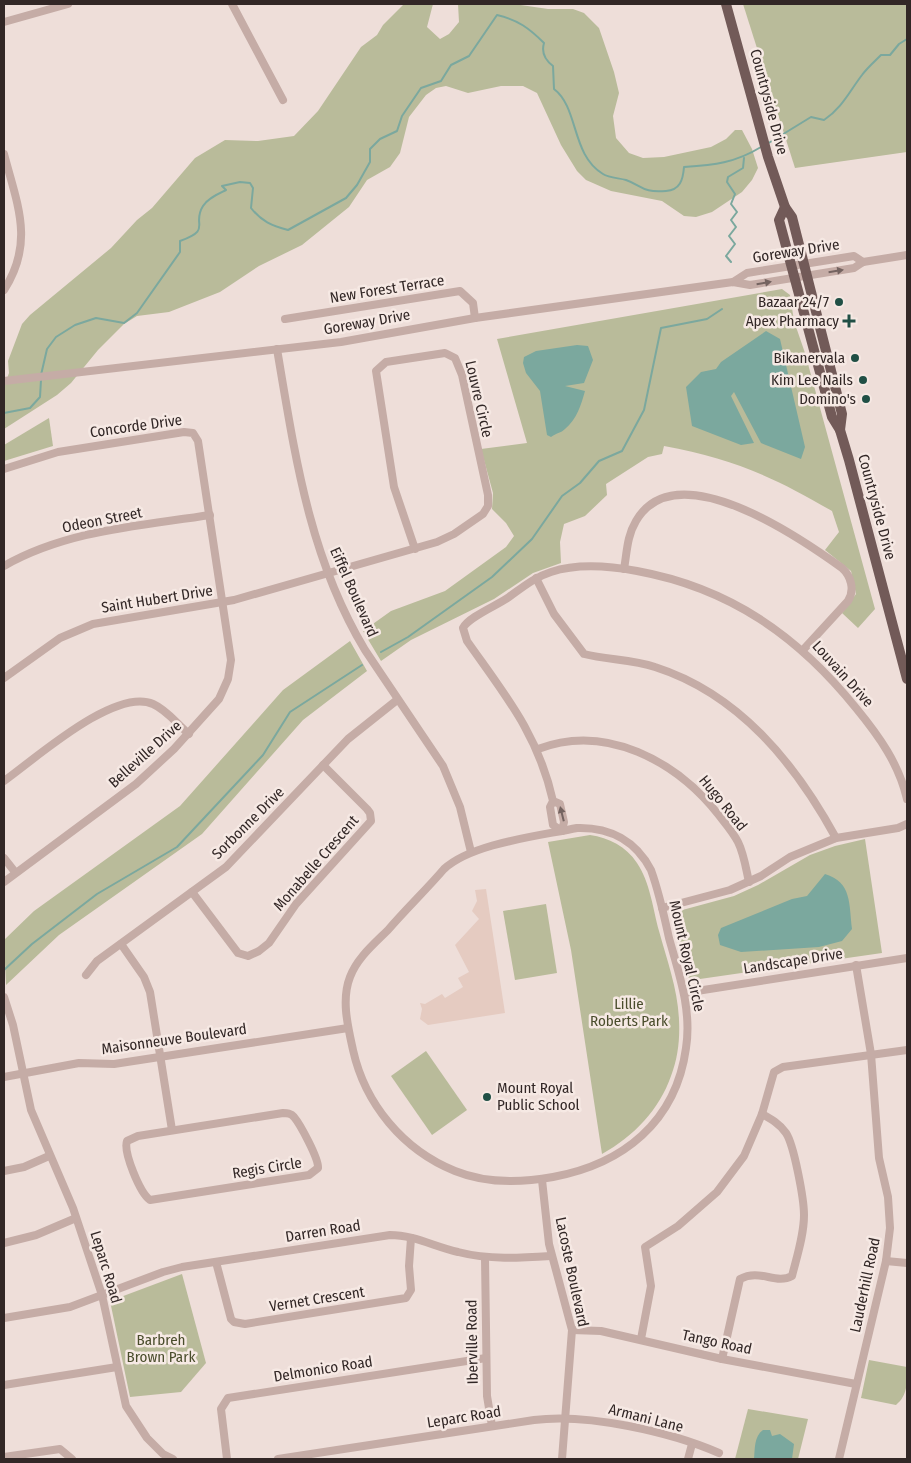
<svg xmlns="http://www.w3.org/2000/svg" width="911" height="1463" font-family="'Fira Sans Condensed',sans-serif">
	<style>
		.green { fill: #b9bb9a }
		.plaza { fill: #e5cbc1 }
		.water { fill: #7ba89e }
		.lines { fill: none; stroke-linecap: round; stroke-linejoin: round }
		.stream { stroke: #7ba89e; stroke-width: 2 }
		.minor { stroke: #c5aca6; stroke-width: 8 }
		.major { stroke: #725a58; stroke-width: 10 }
		.oneway { fill: #746360 }
		.poi-dot { fill: #204f45; stroke: #f6e9e4; stroke-width: 2 }
		.labels { text-anchor: middle; dominant-baseline: central; stroke-width: 5; stroke-linejoin: round; paint-order: stroke }
		.street-label { font-size: 15px; fill: #322726; stroke: #f6e9e4 }
		.poi-label { font-size: 15px; fill: #322726; stroke: #f6e9e4; text-anchor: end }
		.park-label { font-size: 15px; fill: #4a4d2c; stroke: #f6e9e4 }
	</style>
	<rect width="100%" height="100%" fill="#eeded9"/>
	<!-- green -->
	<g class="green">
		<polygon points="404,4 433,4 427,27 440,39 449,34 459,22 458,4 514,4 548,9 573,9 584,13 599,28 614,72 619,93 613,116 616,138 629,153 643,158 664,157 711,147 726,139 735,130 742,130 752,149 758,168 752,180 742,192 712,212 696,217 684,216 662,201 611,191 586,180 577,171 561,145 537,93 523,86 501,86 468,93 446,86 436,88 426,95 409,117 400,153 390,167 367,180 349,207 302,245 259,266 220,292 169,312 137,316 124,324 98,350 71,383 57,395 4,429 4,387 9,373 8,361 22,324 30,315 111,248 137,220 152,208 195,158 225,140 258,141 294,136 318,111 361,47 377,35 383,25"/>
		<polygon points="743,4 907,4 907,152 795,168"/>
		<path d="M782,289L790,295L794,321L805,353L875,609L858,628L842,613L856,594L851,571L825,550L839,532L832,511C774,477 731,458 664,446L662,454L648,457L606,484L607,495L585,516L564,524L560,542L561,563L533,573L494,599L411,640L381,661L363,631L391,611L445,591L506,547L514,536L506,523L492,509L493,493L481,449L527,443L497,339Z"/>
		<polygon points="49,418 53,446 4,461 4,445"/>
		<polygon points="350,641 367,671 303,720 202,834 59,935 6,985 4,940 34,911 180,806 283,690"/>
		<path d="M590,835C609,838 626,846 637,863C650,882 653,909 659,931C667,960 678,990 679,1020C680,1039 678,1058 671,1076C659,1110 634,1136 602,1154L571,950L548,842Z"/>
		<polygon points="865,839 882,953 693,980 689,979 672,916 675,912 734,896 758,885 810,855 835,846"/>
		<polygon points="546,904 557,973 515,980 503,911"/>
		<polygon points="426,1051 467,1110 432,1135 391,1076"/>
		<polygon points="182,1274 206,1363 181,1392 130,1397 110,1301"/>
		<path d="M869,1360L907,1367C907,1383 908,1395 896,1405L861,1398Z"/>
		<polygon points="748,1409 808,1419 798,1459 735,1459"/>
	</g>
	<!-- plaza -->
	<polygon class="plaza" points="486,889 505,1013 428,1025 420,1019 422,1009 420,1003 425,1004 442,994 445,998 463,987 458,978 469,972 455,945 479,919 472,911 477,901 475,890"/>
	<!-- water -->
	<g class="water">
		<polygon points="766,331 780,339 805,447 801,459 761,443 734,392 731,396 754,443 741,445 692,426 686,387 701,372 716,369 721,362"/>
		<path d="M577,345L588,346L593,360L584,383L565,386L585,391C581,405 577,419 565,429C561,433 556,433 551,437L547,435L540,391L526,373L523,363L524,357L536,351Z"/>
		<path d="M825,874C852,882 849,904 852,929L842,941L819,947L741,952L720,945L718,935L721,928L792,899L807,896Z"/>
		<path d="M763,1430H770L772,1436L780,1434L794,1444L792,1459H754C755,1449 754,1436 763,1430Z"/>
	</g>
	<g class="lines">
		<!-- stream -->
		<g class="stream">
			<path d="M767,144L811,117L824,120C842,108 849,92 862,75C867,68 874,62 881,55H890L899,44L907,39"/>
			<polyline points="731,262 726,256 735,244 729,236 736,227 731,220 737,212 731,204 735,194 727,182 728,177 743,168 744,158"/>
			<path d="M41,375L47,349L56,337L75,325L96,318L124,323L137,313L180,252V241C213,229 191,225 203,206C208,198 218,194 226,190L222,186L240,182L250,183L253,188L251,208C261,221 272,226 288,230L346,198L357,185L370,162V149L380,139L397,131L402,116L421,88L441,81L451,65L469,56L497,15C518,20 529,28 544,43C541,53 545,60 553,66L554,89C579,108 571,155 603,174C609,178 619,178 626,180C643,186 642,193 666,191C680,190 683,180 684,167C714,165 735,163 761,147"/>
			<polyline points="4,413 30,408 40,397 41,380"/>
			<polyline points="381,652 408,637 492,577 532,539 562,496 580,483 599,461 622,451 644,410 661,328 707,319 722,309"/>
			<polyline points="4,970 32,944 97,894 177,847 263,755 290,712 362,665"/>
		</g>
		<!-- minor -->
		<g class="minor">
			<polyline points="232,4 283,100"/>
			<polyline points="4,22 68,4"/>
			<path d="M4,154C17,204 35,242 4,290"/>
			<polyline points="733,282 747,273 854,256 863,262"/>
			<polyline points="285,319 460,291 473,303 475,318"/>
			<path d="M277,349C295,455 309,557 365,650L443,766L460,807L471,852"/>
			<polyline points="4,381 341,342 475,318 733,282 750,285 854,268 863,262 907,255"/>
			<polyline points="4,469 58,452 184,432 193,433 198,441 231,660 228,679 219,699 174,749 136,784 4,882"/>
			<path d="M4,566C67,530 140,526 210,515"/>
			<path d="M624,569C627,552 627,536 636,521C676,452 799,537 842,568C851,576 855,590 848,601L803,650"/>
			<path d="M536,578L554,614L584,654C607,660 632,659 655,667C739,694 795,763 836,838"/>
			<polyline points="4,678 60,638 93,624 234,600 437,542 454,534 483,514 488,506 488,495 462,375 455,358 445,353 386,362 376,371 394,487 415,549"/>
			<path d="M538,749C606,723 676,761 718,814C725,823 733,832 738,842C744,854 746,869 749,882"/>
			<path d="M4,781C35,759 115,687 153,704C167,710 178,725 189,734"/>
			<path d="M553,801L560,804L564,822L562,831L553,825L550,807L553,801C538,734 505,695 467,641L463,628C468,617 498,605 509,597C523,587 535,577 551,572C578,563 610,566 637,571C730,588 798,636 856,708C879,736 899,764 907,799"/>
			<path d="M577,828C610,827 636,841 651,870C659,892 664,915 669,938C679,974 692,1010 686,1048C676,1122 623,1164 553,1177C520,1183 487,1184 455,1171C403,1150 365,1104 353,1050C348,1027 341,1000 350,977C357,958 374,944 388,930C406,909 426,890 444,869C472,843 539,836 577,828Z"/>
			<polyline points="4,858 15,872"/>
			<polyline points="192,892 238,953 248,956 259,951 269,943 296,904 371,821 370,813 367,809 323,765"/>
			<polyline points="662,908 730,890 761,876 790,857 836,838 898,828 907,824"/>
			<polyline points="121,944 144,977 150,992 172,1130"/>
			<polyline points="86,975 97,961 226,867 348,739 397,700"/>
			<polyline points="684,993 907,958"/>
			<polyline points="4,997 13,1025 31,1110 73,1208 102,1295 126,1406 147,1438 163,1454 173,1459"/>
			<polyline points="4,1077 79,1063 114,1064 348,1028"/>
			<path d="M283,1113C287,1113 291,1113 294,1117C300,1124 319,1159 318,1168L309,1175L150,1200C140,1193 123,1152 127,1141L138,1136Z"/>
			<polyline points="4,1171 24,1167 49,1156"/>
			<polyline points="542,1180 549,1244 572,1330 562,1459"/>
			<polyline points="4,1243 36,1235 76,1218"/>
			<polyline points="485,1258 487,1396 492,1426"/>
			<polyline points="886,1261 907,1263"/>
			<polyline points="216,1262 231,1319 234,1322 245,1324 406,1298 411,1290 409,1266 411,1238"/>
			<path d="M4,1318L70,1307L163,1272L182,1267L390,1235C414,1235 435,1247 458,1252C489,1260 520,1258 551,1256"/>
			<polyline points="572,1330 601,1331 722,1359 856,1384"/>
			<polyline points="641,1339 651,1286 645,1247 678,1226 717,1192 744,1156 762,1114 774,1072 783,1067 907,1050"/>
			<path d="M722,1359L740,1279C760,1268 775,1285 792,1276C797,1256 804,1235 804,1215C804,1199 794,1145 786,1133C780,1124 771,1119 762,1114"/>
			<polyline points="4,1385 117,1367"/>
			<polyline points="4,1457 60,1449 72,1459"/>
			<polyline points="227,1459 221,1409 228,1398 486,1358"/>
			<path d="M278,1459L534,1420C587,1413 671,1432 719,1453"/>
			<polyline points="688,1459 692,1444"/>
			<polyline points="839,1459 886,1261 890,1228 888,1197 879,1158 871,1054 856,965"/>
		</g>
		<!-- major -->
		<g class="major">
			<polyline points="726,4 768,157 785,207 792,217 842,414 840,430"/>
			<polyline points="785,207 779,220 832,417 840,430 849,460 907,679"/>
		</g>
	</g>
	<!-- one-way arrows -->
	<defs><path id="oneway-solid" d="M-6-.8H1V-3.2L6.5 0L1 3.2V.8H-6Z" transform="scale(1.25)"/></defs>
	<g class="oneway">
		<use href="#oneway-solid" transform="translate(836 271) rotate(-9)"/>
		<use href="#oneway-solid" transform="translate(764 283) rotate(-10)"/>
		<use href="#oneway-solid" transform="translate(562 814) rotate(-104)"/>
	</g>
	<!-- markers -->
	<g class="poi-dot">
		<circle cx="839" cy="302" r="5"/>
		<path d="M846.5 313.5h5v5h5v5h-5v5h-5v-5h-5v-5h5z"/>
		<circle cx="855" cy="358" r="5"/>
		<circle cx="863" cy="380" r="5"/>
		<circle cx="866" cy="399" r="5"/>
		<circle cx="487" cy="1097" r="5"/>
	</g>
	<g class="labels">
		<!-- street labels -->
		<g class="street-label">
			<text transform="translate(769 102) rotate(75)">Countryside Drive</text>
			<text transform="translate(796 251) rotate(-9)">Goreway Drive</text>
			<text transform="translate(387 289) rotate(-9)">New Forest Terrace</text>
			<text transform="translate(367 322) rotate(-10)">Goreway Drive</text>
			<text transform="translate(479 399) rotate(77)">Louvre Circle</text>
			<text transform="translate(136 426) rotate(-8)">Concorde Drive</text>
			<text transform="translate(877 507) rotate(75)">Countryside Drive</text>
			<text transform="translate(102 520) rotate(-11)">Odeon Street</text>
			<text transform="translate(354 592) rotate(66)">Eiffel Boulevard</text>
			<text transform="translate(157 599) rotate(-9)">Saint Hubert Drive</text>
			<text transform="translate(843 674) rotate(48)">Louvain Drive</text>
			<text transform="translate(145 754) rotate(-42)">Belleville Drive</text>
			<text transform="translate(723 803) rotate(51)">Hugo Road</text>
			<text transform="translate(248 823) rotate(-45)">Sorbonne Drive</text>
			<text transform="translate(316 863) rotate(-49)">Monabelle Crescent</text>
			<text transform="translate(687 956) rotate(77)">Mount Royal Circle</text>
			<text transform="translate(793 961) rotate(-9)">Landscape Drive</text>
			<text transform="translate(174 1039) rotate(-8)">Maisonneuve Boulevard</text>
			<text transform="translate(267 1168) rotate(-9)">Regis Circle</text>
			<text transform="translate(323 1231) rotate(-9)">Darren Road</text>
			<text transform="translate(106 1267) rotate(73)">Leparc Road</text>
			<text transform="translate(572 1272) rotate(78)">Lacoste Boulevard</text>
			<text transform="translate(865 1285) rotate(-78)">Lauderhill Road</text>
			<text transform="translate(317 1299) rotate(-9)">Vernet Crescent</text>
			<text transform="translate(472 1342) rotate(-91)">Iberville Road</text>
			<text transform="translate(717 1342) rotate(12)">Tango Road</text>
			<text transform="translate(323 1369) rotate(-9)">Delmonico Road</text>
			<text transform="translate(464 1417) rotate(-9)">Leparc Road</text>
			<text transform="translate(646 1418) rotate(14)">Armani Lane</text>
		</g>
		<!-- poi labels -->
		<g class="poi-label">
			<text x="829" y="302">Bazaar 24/7</text>
			<text x="839" y="321">Apex Pharmacy</text>
			<text x="845" y="358">Bikanervala</text>
			<text x="853" y="380">Kim Lee Nails</text>
			<text x="856" y="399">Domino's</text>
			<text x="497" y="1088" text-anchor="start">Mount Royal<tspan x="497" dy="17">Public School</tspan></text>
		</g>
		<!-- park labels -->
		<g class="park-label">
			<text x="629" y="1004">Lillie<tspan x="629" dy="17">Roberts Park</tspan></text>
			<text x="161" y="1340">Barbreh<tspan x="161" dy="17">Brown Park</tspan></text>
		</g>
	</g>
	<!-- border -->
	<rect width="911" height="1463" fill="none" stroke="#322726" stroke-width="10"/>
</svg>
